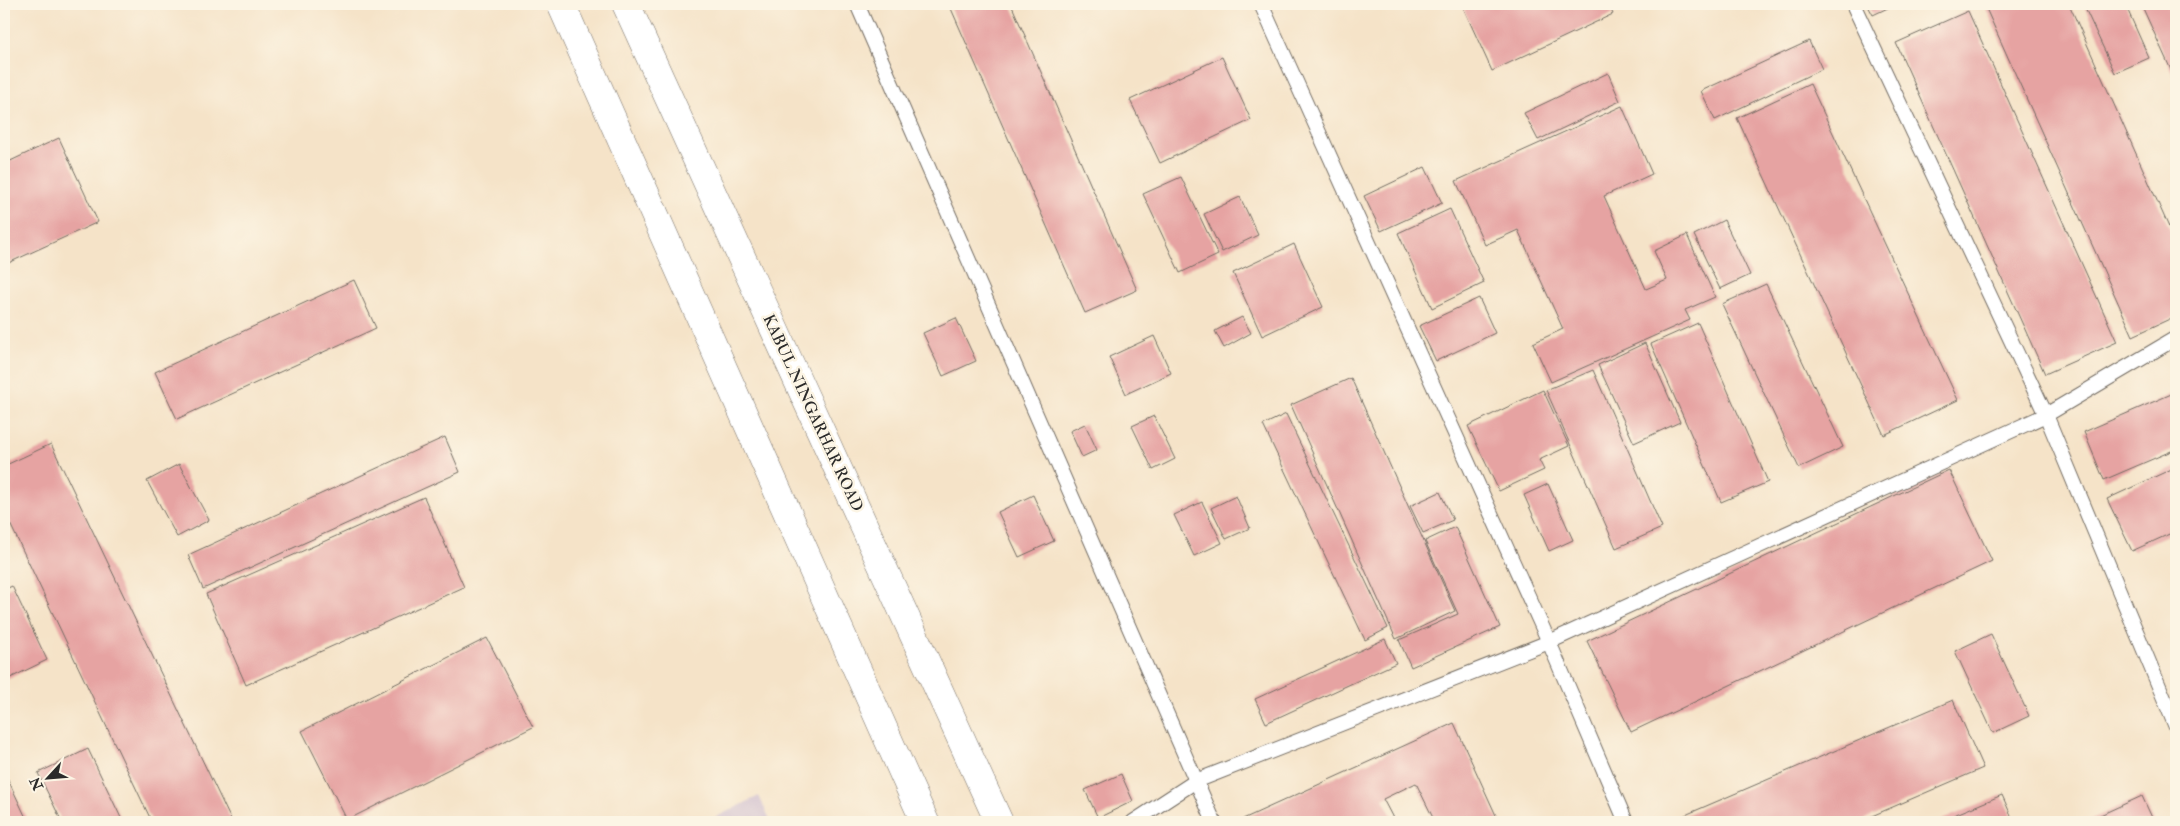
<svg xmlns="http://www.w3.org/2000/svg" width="2180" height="826" font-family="'IM FELL Double Pica',serif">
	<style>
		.industrial { fill: #cfbdce }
		.building { fill: #e6a3a2 }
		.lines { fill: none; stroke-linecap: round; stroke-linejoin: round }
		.lane-casing { stroke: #726b62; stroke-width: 16 }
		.highway-casing { stroke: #726b62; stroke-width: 29 }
		.lane { stroke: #fff; stroke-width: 14 }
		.highway { stroke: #fff; stroke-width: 28 }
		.labels { text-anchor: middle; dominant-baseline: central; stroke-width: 5; stroke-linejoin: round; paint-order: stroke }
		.street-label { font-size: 16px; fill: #2b2b2b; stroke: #fcf5e5 }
	</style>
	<rect width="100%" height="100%" fill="#fcf5e5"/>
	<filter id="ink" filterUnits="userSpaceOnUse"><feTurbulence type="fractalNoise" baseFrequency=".02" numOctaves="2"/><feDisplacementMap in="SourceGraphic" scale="10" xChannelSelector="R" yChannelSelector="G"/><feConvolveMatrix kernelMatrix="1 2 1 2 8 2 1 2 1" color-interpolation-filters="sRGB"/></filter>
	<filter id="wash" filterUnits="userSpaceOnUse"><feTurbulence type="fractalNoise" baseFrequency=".0096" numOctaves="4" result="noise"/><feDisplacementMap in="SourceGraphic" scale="20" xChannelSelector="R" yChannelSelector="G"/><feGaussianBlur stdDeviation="1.12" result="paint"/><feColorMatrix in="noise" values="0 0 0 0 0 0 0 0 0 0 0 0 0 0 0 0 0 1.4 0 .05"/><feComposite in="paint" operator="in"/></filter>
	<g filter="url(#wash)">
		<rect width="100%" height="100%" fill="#f5e3c8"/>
		<!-- industrial -->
		<polygon class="industrial" points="759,796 771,822 706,822"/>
		<g id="blocks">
			<!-- building -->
			<g class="building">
				<polygon points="949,4 1011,4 1137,290 1085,313"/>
				<polygon points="1466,4 1608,4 1613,14 1492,71 1462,5"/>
				<polygon points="1867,4 1896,4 1873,15"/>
				<polygon points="1984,4 2069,4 2176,243 2176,316 2133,336"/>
				<polygon points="2083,4 2125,4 2149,58 2115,73"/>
				<polygon points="2141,4 2176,4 2176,81"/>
				<polygon points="1968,11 2117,342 2045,374 1896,43"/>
				<polygon points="1809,41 1822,69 1715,120 1701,91"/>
				<polygon points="1222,57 1251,120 1160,163 1130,100"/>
				<polygon points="1608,73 1620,101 1538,140 1524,113"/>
				<polygon points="1810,84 1958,400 1884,435 1737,118"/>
				<polygon points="1622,106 1652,174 1604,196 1646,289 1667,280 1654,251 1687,235 1715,297 1685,310 1690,320 1551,382 1533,343 1563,329 1518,230 1485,245 1456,181"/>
				<polygon points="59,138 98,222 4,265 4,164"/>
				<polygon points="1425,167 1442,203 1381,231 1364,196"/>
				<polygon points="1181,177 1218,255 1180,273 1143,194"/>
				<polygon points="1240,197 1258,235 1222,252 1204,214"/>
				<polygon points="1450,209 1484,283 1432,308 1398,233"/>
				<polygon points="1724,220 1750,275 1720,289 1694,235"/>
				<polygon points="1294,244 1323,307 1262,336 1233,273"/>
				<polygon points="354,280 376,328 177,419 155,372"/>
				<polygon points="1766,284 1843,447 1799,468 1722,304"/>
				<polygon points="1479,298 1495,333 1436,361 1419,326"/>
				<polygon points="1242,317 1251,333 1224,348 1215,331"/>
				<polygon points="956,318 976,361 943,376 923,333"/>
				<polygon points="1698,323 1768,482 1721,502 1651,344"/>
				<polygon points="1154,336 1171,373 1126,394 1109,357"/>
				<polygon points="1645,343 1680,422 1634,443 1598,365"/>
				<polygon points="1593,370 1662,528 1616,548 1546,390"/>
				<polygon points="1351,378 1455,611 1396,639 1291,405"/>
				<polygon points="1543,390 1569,446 1539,460 1544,470 1499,491 1468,426"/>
				<polygon points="2176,392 2176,449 2104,480 2084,432"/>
				<polygon points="1286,414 1388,628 1365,640 1263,425"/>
				<polygon points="1154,416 1175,459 1153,470 1132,426"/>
				<polygon points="1085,424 1097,450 1082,457 1070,431"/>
				<polygon points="445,437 460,472 203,589 188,555"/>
				<polygon points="51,444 232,822 152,822 4,511 4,466"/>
				<polygon points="179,464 209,520 177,537 147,481"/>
				<polygon points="2176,467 2176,531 2132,551 2107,499"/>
				<polygon points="1949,470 1992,561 1631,732 1587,641"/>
				<polygon points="1548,484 1573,540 1549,551 1524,495"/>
				<polygon points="1440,492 1453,520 1423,533 1410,506"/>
				<polygon points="1033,495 1054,541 1019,557 998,512"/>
				<polygon points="1236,496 1250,528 1226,539 1211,508"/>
				<polygon points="424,497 464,587 246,685 206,594"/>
				<polygon points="1202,502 1222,543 1194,556 1174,515"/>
				<polygon points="1455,527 1500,627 1411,667 1399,640 1458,614 1425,541"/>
				<polygon points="12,586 47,660 4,681 4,590"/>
				<polygon points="1991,634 2029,716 1993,733 1955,651"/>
				<polygon points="487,638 533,727 347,820 302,731"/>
				<polygon points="1385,639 1396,663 1266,723 1255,699"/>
				<polygon points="1953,700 1983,768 1858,822 1669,822"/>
				<polygon points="1454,723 1499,822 1435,822 1416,783 1383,799 1395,822 1341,822 1339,819 1332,822 1244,822 1243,819"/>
				<polygon points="88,749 123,822 62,822 38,773"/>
				<polygon points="4,771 28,822 4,822"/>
				<polygon points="1121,774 1133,801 1098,818 1085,790"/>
				<polygon points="2002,795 2014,822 1937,822"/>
				<polygon points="2142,796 2154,822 2085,822"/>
			</g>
		</g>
	</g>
	<g filter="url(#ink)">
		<use href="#blocks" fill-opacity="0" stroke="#726b62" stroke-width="1"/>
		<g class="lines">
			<!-- lane casing -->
			<g class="lane-casing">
				<g id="lane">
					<polyline points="857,4 1214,822"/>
					<polyline points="1261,4 1549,642 1626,822"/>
					<polyline points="1853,4 2046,415 2176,727"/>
					<polyline points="1133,822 1196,781 1549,642 2046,415 2176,338"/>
				</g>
			</g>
			<!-- highway casing -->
			<g class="highway-casing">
				<g id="highway">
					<polyline points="561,4 925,822"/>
					<polyline points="626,4 999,822"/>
				</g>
			</g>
			<!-- lane -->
			<use href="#lane" class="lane"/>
			<!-- highway -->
			<use href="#highway" class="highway"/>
		</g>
	</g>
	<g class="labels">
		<!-- street labels -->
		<g class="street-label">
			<text transform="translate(813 413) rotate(65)">KABUL NINGARHAR ROAD</text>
		</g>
	</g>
	<!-- margin -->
	<rect width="2180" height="826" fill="none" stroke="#fcf5e5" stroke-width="20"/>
	<!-- north arrow -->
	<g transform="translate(48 778) rotate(244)" stroke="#fcf5e5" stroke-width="4" paint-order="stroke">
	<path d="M0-4L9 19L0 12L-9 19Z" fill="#2b2b2b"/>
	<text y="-8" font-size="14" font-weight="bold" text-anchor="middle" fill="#2b2b2b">N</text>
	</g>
</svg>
